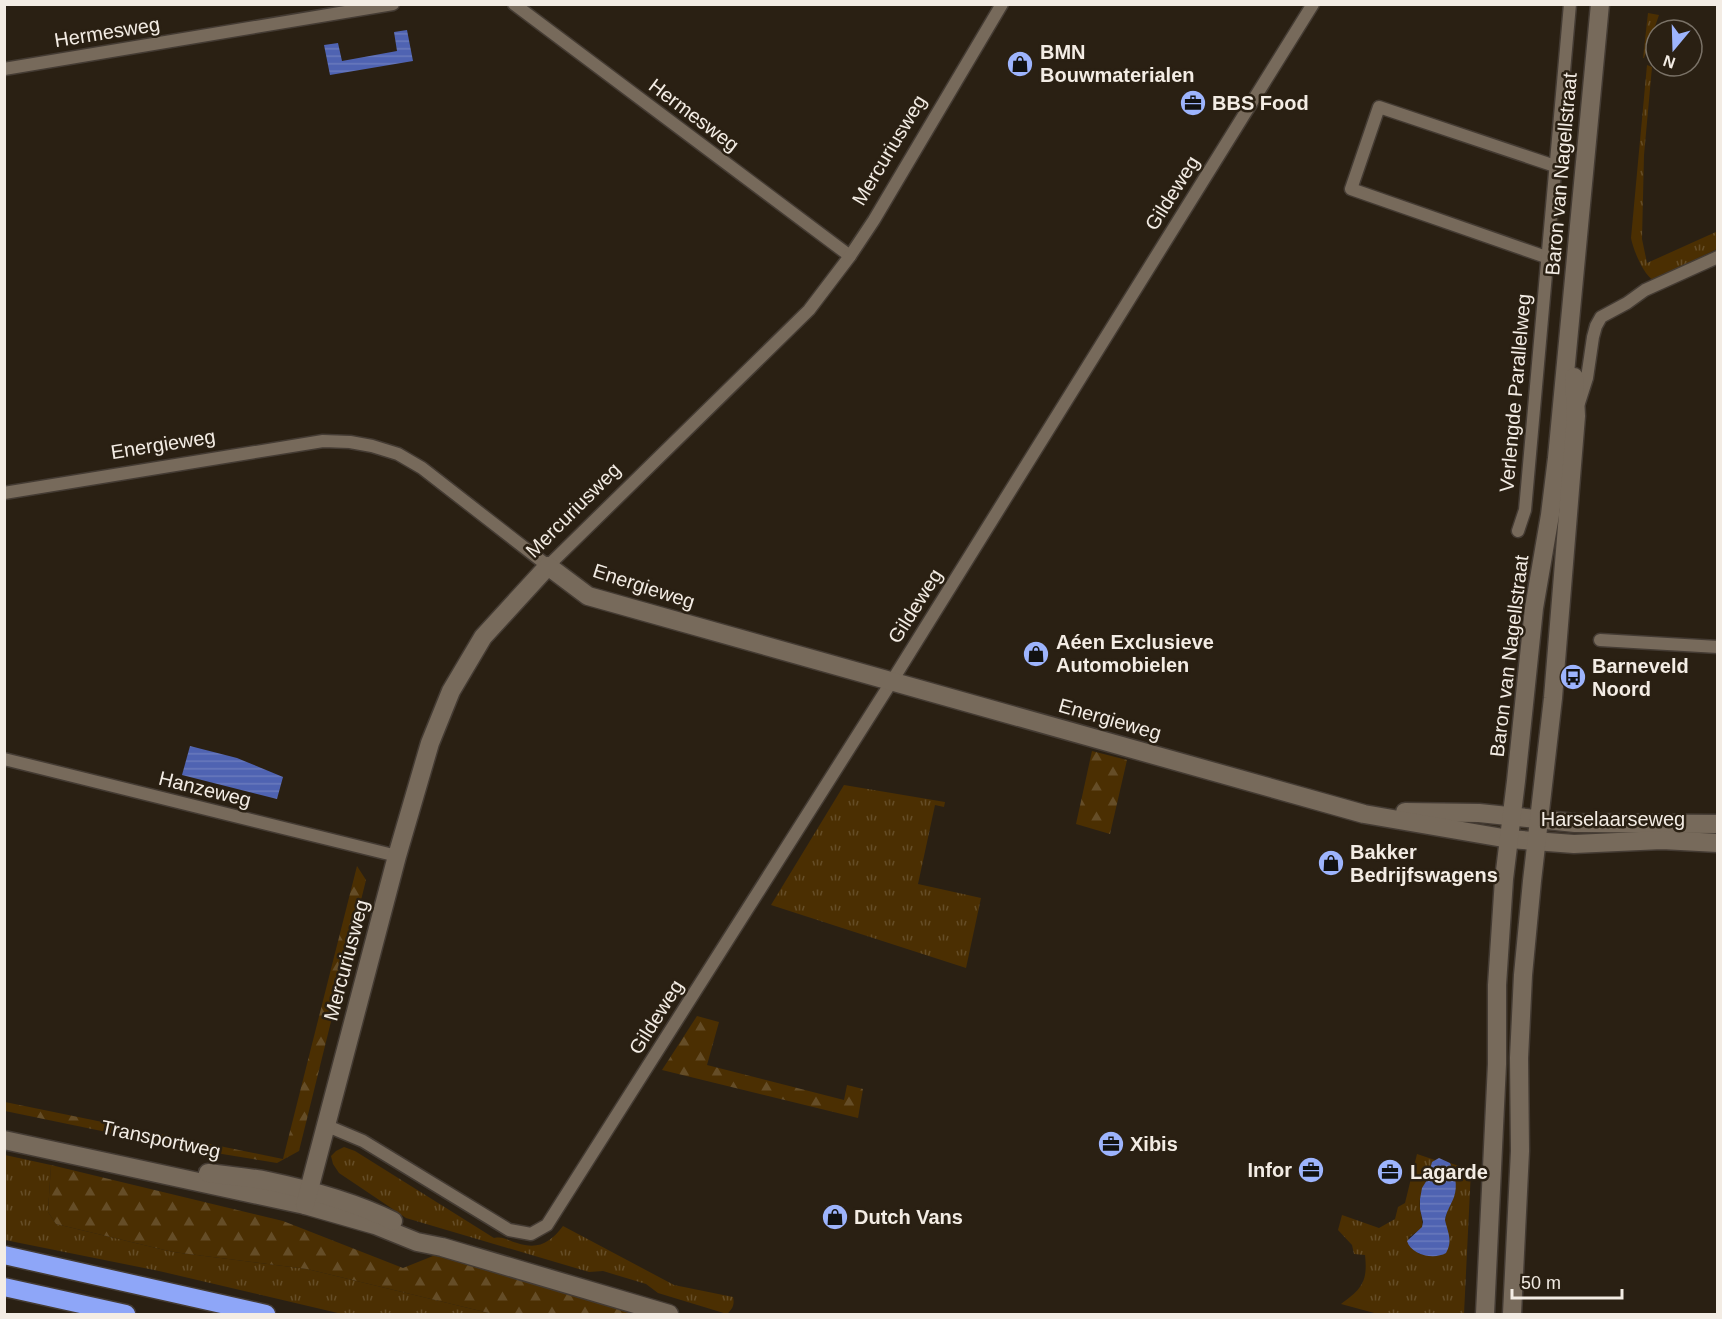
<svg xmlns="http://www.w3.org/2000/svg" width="1722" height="1319" font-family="Arial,sans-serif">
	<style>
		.grass { fill: url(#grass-tufts) }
		.forest { fill: url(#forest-firs) }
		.water { fill: url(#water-rules) }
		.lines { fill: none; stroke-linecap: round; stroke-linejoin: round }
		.street-casing { stroke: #443b33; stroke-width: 15 }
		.secondary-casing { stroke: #443b33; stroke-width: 21 }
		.highway-casing { stroke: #443b33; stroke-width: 21 }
		.street { stroke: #776a5b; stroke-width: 12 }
		.secondary { stroke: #776a5b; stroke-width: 18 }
		.highway { stroke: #8ea6f8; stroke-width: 18 }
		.labels { text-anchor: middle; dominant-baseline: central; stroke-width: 5; stroke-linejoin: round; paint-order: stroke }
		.street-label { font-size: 20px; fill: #f3ece4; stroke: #2a2013 }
		.poi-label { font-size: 20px; font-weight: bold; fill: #f3ece4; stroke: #2a2013; text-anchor: start }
	</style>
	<defs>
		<pattern id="grass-tufts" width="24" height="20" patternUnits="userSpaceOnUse" patternTransform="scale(1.5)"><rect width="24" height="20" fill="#4b2f02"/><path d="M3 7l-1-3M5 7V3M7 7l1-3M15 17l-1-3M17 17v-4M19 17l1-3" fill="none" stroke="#654d27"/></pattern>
		<pattern id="forest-firs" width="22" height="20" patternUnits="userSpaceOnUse" patternTransform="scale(1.5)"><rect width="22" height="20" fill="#4b2f02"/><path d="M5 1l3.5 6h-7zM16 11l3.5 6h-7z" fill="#654d27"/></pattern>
		<pattern id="water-rules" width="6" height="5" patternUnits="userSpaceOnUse" patternTransform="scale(1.5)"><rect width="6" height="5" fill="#4f63b2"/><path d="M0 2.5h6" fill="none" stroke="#697abc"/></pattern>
	</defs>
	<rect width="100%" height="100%" fill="#2a2013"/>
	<!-- grass -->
	<g class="grass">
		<polygon points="1648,13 1659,15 1644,58 1643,58"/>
		<path d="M1647,65L1652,67L1644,155L1642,239L1647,263L1718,231L1717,249L1653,280C1643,274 1633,249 1631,238Z"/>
		<polygon points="844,785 945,802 944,807 935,805 918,884 981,898 966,968 771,905"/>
		<path d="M344,1147L355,1151L494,1238C504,1236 508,1241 517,1243C538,1250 550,1243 563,1226L674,1285L733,1297C735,1305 732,1309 727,1314L658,1293L646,1284L603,1271L589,1272L406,1218L339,1173L333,1164L331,1156L336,1151Z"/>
		<path d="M1417,1154L1435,1160C1430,1165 1430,1171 1428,1177C1424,1188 1418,1196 1420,1209C1421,1216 1423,1220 1422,1228L1408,1238L1419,1254L1438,1256L1446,1227L1445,1220L1447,1212L1455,1193L1454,1175L1450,1163L1471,1170L1464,1314H1378L1341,1304C1362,1289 1368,1281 1365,1255L1354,1254L1352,1245L1338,1230L1342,1215L1379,1228L1395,1219L1398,1207L1405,1203Z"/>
		<polygon points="5,1155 51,1165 48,1212 56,1224 173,1252 307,1269 493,1314 342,1314 159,1271 5,1240"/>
	</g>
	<!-- forest -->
	<g class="forest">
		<polygon points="1092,751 1127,760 1110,834 1076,824"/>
		<polygon points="357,866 366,880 299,1151 277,1163 179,1147 5,1111 5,1102 283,1159"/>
		<polygon points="697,1016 719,1022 707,1065 844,1100 847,1085 863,1089 858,1118 662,1070"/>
		<polygon points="51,1165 283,1221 403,1268 438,1254 646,1314 493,1314 307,1269 173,1252 56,1224 48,1212"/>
	</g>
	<!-- water -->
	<g class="water">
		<polygon points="407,30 413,61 330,75 324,45 338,43 342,61 397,51 394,32"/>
		<polygon points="190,746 237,758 283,777 277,799 182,775"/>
		<path d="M1439,1158L1450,1163C1455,1173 1458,1186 1454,1197C1451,1205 1446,1212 1445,1220C1448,1233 1453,1241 1446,1253C1434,1260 1411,1255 1407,1241L1422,1227L1423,1222L1420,1209V1199L1422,1188L1427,1180L1432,1162Z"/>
	</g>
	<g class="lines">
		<!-- street casing -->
		<g class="street-casing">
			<g id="street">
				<polyline points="514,4 850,256"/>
				<polyline points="4,69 393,4"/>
				<polyline points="1546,257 1351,189 1379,107 1555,166"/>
				<polyline points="1579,403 1587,378 1593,337 1596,326 1601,317 1627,303 1645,290 1718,257"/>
				<polyline points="4,493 323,441 350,442 372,446 398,454 422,468 548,566 809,310 850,256 874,220 1002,4"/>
				<polyline points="1518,531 1525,510 1570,4"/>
				<polyline points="1600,640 1718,647"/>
				<polyline points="4,759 397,856"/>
				<polyline points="325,1125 363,1141 509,1230 531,1234 547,1225 892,681 1313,4"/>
			</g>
		</g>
		<!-- secondary casing -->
		<g class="secondary-casing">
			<g id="secondary">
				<polyline points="1405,812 1479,813 1575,823 1718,824"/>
				<polyline points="4,1140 305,1205 375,1225 417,1242 442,1247 669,1314"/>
				<path d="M208,1173C228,1176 248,1177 268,1181C311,1190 354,1202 393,1221"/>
				<polyline points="305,1205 397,856 430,743 451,691 483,637 548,566 588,596 1364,814 1509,839 1574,844 1662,840 1718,843"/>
				<polyline points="1485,1314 1497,1064 1497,985 1504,879 1516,781 1534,608 1550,515 1557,458 1600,4"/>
				<polyline points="1512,1314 1520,1151 1519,1058 1523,975 1532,881 1553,698 1576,416 1574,377"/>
			</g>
		</g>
		<!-- highway casing -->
		<g class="highway-casing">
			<g id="highway">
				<polyline points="4,1255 266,1314"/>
				<polyline points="4,1287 126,1314"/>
			</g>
		</g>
		<!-- street -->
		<use href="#street" class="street"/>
		<!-- secondary -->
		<use href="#secondary" class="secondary"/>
		<!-- highway -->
		<use href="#highway" class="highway"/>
	</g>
	<!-- icons -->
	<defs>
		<g id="shop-disc" transform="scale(1.35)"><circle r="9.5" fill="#9db4fd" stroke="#2a2013"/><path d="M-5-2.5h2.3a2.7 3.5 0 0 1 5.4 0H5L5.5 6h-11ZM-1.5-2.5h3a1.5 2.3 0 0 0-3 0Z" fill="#111"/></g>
		<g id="office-disc" transform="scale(1.35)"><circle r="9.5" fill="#9db4fd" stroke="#2a2013"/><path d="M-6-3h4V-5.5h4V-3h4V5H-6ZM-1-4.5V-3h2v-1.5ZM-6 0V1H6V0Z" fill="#111"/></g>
		<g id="bus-disc" transform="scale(1.35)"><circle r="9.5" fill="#9db4fd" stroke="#2a2013"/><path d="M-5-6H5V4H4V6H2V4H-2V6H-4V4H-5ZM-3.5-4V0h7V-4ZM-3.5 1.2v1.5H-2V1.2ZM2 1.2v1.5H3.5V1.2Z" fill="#111"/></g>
	</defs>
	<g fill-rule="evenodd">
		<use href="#shop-disc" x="1020" y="64"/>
		<use href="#office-disc" x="1193" y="103"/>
		<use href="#shop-disc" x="1036" y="654"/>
		<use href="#bus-disc" x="1573" y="677"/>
		<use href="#shop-disc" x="1331" y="863"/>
		<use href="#office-disc" x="1111" y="1144"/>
		<use href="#office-disc" x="1311" y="1170"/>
		<use href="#office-disc" x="1390" y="1172"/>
		<use href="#shop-disc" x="835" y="1217"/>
	</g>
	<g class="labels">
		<!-- street labels -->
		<g class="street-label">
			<text transform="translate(107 32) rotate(-9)">Hermesweg</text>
			<text transform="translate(694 115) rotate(37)">Hermesweg</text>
			<text transform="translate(889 150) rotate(-59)">Mercuriusweg</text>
			<text transform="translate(1561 174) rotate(-85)">Baron van Nagellstraat</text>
			<text transform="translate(1172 193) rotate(-58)">Gildeweg</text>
			<text transform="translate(1515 393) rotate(-85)">Verlengde Parallelweg</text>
			<text transform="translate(163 444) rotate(-9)">Energieweg</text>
			<text transform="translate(573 510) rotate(-45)">Mercuriusweg</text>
			<text transform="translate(644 586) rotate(18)">Energieweg</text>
			<text transform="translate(915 606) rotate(-58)">Gildeweg</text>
			<text transform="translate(1509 656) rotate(-83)">Baron van Nagellstraat</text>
			<text transform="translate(1110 719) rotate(16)">Energieweg</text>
			<text transform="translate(205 789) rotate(14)">Hanzeweg</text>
			<text x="1613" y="819">Harselaarseweg</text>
			<text transform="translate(346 960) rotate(-75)">Mercuriusweg</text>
			<text transform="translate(656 1017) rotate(-58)">Gildeweg</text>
			<text transform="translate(161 1139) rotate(12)">Transportweg</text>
		</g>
		<!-- poi labels -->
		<g class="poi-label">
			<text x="1040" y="52">BMN<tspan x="1040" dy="23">Bouwmaterialen</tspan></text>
			<text x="1212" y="103">BBS Food</text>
			<text x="1056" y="642">Aéen Exclusieve<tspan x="1056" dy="23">Automobielen</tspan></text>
			<text x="1592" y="666">Barneveld<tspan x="1592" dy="23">Noord</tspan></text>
			<text x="1350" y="852">Bakker<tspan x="1350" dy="23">Bedrijfswagens</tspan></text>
			<text x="1130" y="1144">Xibis</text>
			<text x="1292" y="1170" text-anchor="end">Infor</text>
			<text x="1410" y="1172">Lagarde</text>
			<text x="854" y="1217">Dutch Vans</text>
		</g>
	</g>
	<!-- border -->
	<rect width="1722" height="1319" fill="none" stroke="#f3ece4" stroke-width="12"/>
	<!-- north arrow -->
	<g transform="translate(1674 48) rotate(199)"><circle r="28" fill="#2a2013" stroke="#7a7267" stroke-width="1.5"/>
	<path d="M0-4.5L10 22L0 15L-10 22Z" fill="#9db4fd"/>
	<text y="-9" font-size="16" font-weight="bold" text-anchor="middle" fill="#f3ece4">N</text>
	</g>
	<!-- scale -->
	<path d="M1512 1289v9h110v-9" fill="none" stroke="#f3ece4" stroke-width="3"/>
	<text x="1521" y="1289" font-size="18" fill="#f3ece4" stroke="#2a2013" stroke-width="4.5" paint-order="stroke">50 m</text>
</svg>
